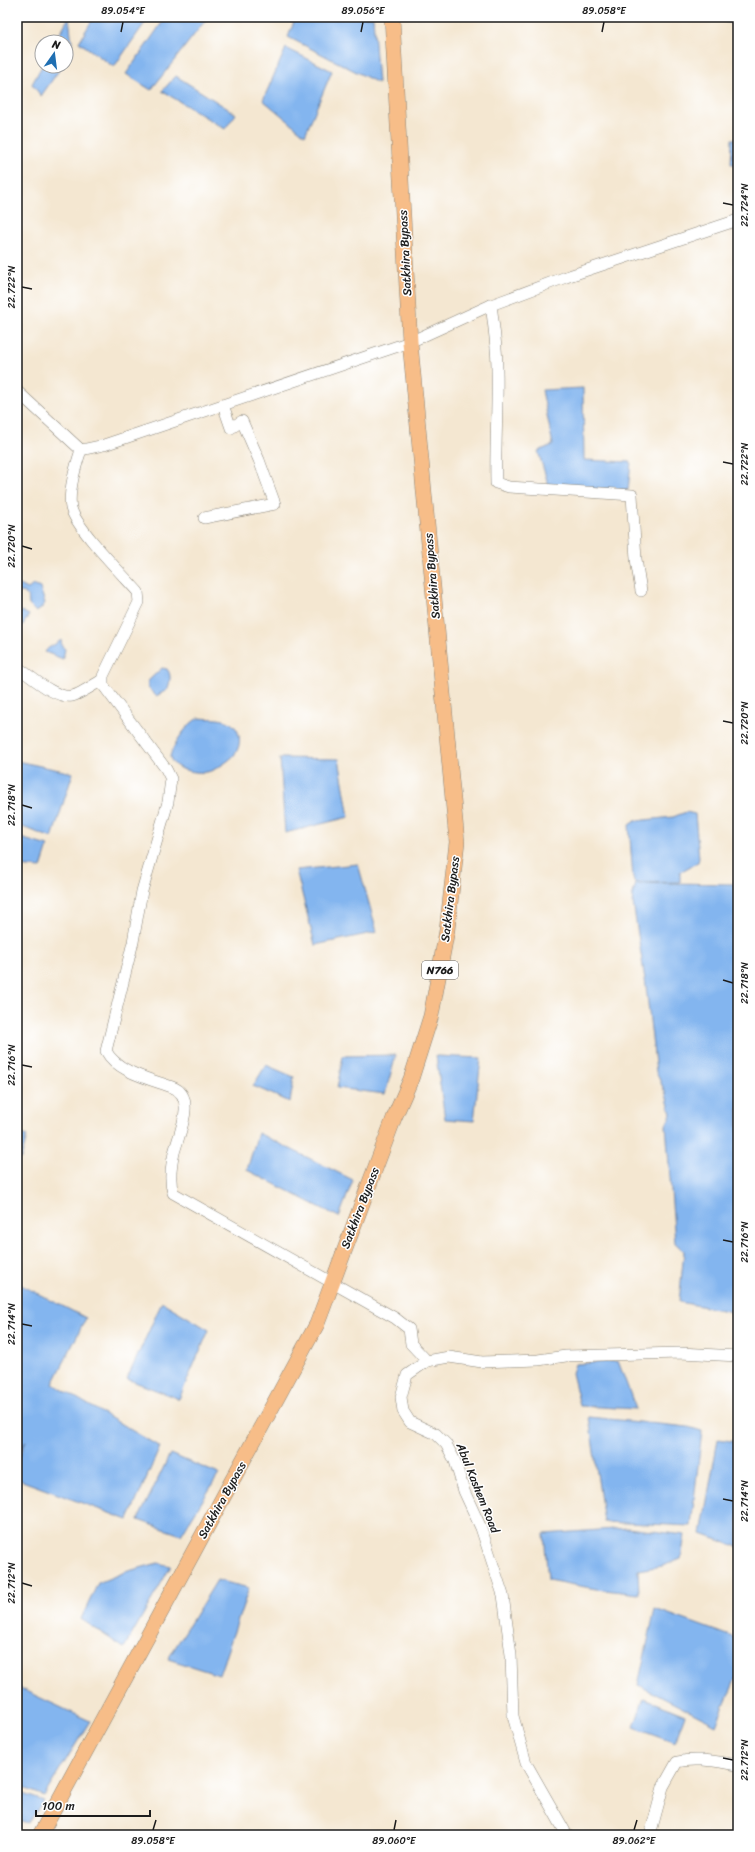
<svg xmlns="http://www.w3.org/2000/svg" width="755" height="1852" font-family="Sriracha,sans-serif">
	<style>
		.water { fill: #83b5ef; stroke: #506886 }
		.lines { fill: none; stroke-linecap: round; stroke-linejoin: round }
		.minor-casing { stroke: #888276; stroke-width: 12 }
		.highway-casing { stroke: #888276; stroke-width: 16 }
		.minor { stroke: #fff; stroke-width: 11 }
		.highway { stroke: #f7bd88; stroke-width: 15 }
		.ticks { fill: none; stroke: #1c1c1c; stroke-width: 1.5 }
		.labels { text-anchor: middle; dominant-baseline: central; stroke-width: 3; stroke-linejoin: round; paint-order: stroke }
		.shield { fill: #fff; stroke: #606060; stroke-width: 1 }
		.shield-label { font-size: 11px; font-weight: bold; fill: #1c1c1c }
		.street-label { font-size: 12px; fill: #1c1c1c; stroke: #fff }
		.neatline { fill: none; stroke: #1c1c1c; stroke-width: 1.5 }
		.ticks-label { font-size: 10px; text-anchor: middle; fill: #1c1c1c }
	</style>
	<rect width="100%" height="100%" fill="#fff"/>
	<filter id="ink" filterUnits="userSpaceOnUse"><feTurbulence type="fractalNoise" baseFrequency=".025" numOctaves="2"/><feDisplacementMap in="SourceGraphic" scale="8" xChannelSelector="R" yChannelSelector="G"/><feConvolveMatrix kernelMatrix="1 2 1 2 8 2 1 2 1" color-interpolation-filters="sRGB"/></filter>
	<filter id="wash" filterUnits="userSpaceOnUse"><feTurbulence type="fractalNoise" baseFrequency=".012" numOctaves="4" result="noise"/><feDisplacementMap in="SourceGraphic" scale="16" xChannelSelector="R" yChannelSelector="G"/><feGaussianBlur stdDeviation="0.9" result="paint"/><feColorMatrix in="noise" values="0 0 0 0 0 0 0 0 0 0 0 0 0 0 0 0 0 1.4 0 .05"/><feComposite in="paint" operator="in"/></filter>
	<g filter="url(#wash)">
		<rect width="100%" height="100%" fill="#f4e7d1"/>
		<!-- water -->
		<g class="water">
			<polygon points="69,17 73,52 66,61 66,42 55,42"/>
			<polygon points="94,17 149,17 114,67 79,42"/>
			<polygon points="166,17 208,17 151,90 126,74"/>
			<polygon points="296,17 373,17 378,83 288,37"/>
			<polygon points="707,17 738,17 738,25"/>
			<polygon points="286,48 332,71 305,135 263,100"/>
			<polygon points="42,66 62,66 41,96 32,84"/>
			<polygon points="176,76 236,114 225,129 162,91"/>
			<polygon points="732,139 738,139 738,164 731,164"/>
			<polygon points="583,388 584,460 631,462 628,490 549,487 538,451 553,445 542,390"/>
			<polygon points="20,585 28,589 33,585 40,588 45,603 41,609 36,612 29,605 28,596 23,592 17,593 17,586"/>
			<polygon points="21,611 29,615 23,625 17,625 17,617"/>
			<path d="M61,640L62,646L65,649L63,659L45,652C49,646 55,645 61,640Z"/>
			<path d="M162,668L167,669C172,675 170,683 167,690L156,696L148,688V681Z"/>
			<path d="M199,718C207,719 216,718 224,720C239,724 244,741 235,754C231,760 214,771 207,772C200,773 192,772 185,770C178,768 172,764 170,757C172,746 188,722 199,718Z"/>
			<polygon points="280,758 339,759 349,817 285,833"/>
			<polygon points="17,761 73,773 52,838 17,825"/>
			<polygon points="686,812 695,814 699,858 698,862 680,872 680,882 635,883 633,878 629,825 635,821 673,817"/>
			<polygon points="17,837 48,846 41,868 17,866"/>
			<polygon points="358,864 377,932 315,945 296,870"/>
			<polygon points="667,883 738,884 738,1313 679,1302 684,1251 675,1243 666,1125 671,1114 666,1094 656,1072 646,986 632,896 636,884"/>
			<polygon points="396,1055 385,1094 337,1088 343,1056"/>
			<polygon points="436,1056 481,1058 474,1121 445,1119"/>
			<polygon points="266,1065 294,1077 290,1102 253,1086"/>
			<polygon points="17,1133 27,1136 21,1159 17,1157"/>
			<polygon points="258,1133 353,1180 339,1217 247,1170"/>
			<polygon points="17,1283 86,1318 53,1384 160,1447 128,1520 17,1479 17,1463 26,1441 17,1455"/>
			<polygon points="162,1302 209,1330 179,1399 127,1379"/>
			<polygon points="618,1361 636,1409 580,1406 572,1373 575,1364"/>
			<polygon points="589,1417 688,1427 702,1431 691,1526 604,1522"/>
			<polygon points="718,1439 738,1442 738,1547 701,1534"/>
			<polygon points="170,1454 219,1474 181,1535 138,1520"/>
			<polygon points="628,1528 685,1535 681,1559 662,1566 638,1570 639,1594 596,1589 548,1580 544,1534"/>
			<polygon points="158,1563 171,1566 124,1648 81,1619 98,1583 125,1572"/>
			<polygon points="217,1580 249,1588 219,1675 168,1659"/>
			<polygon points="655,1609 738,1639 738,1673 716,1725 638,1685"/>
			<polygon points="17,1687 90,1721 44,1796 17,1785"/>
			<polygon points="644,1698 685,1715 675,1742 634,1727"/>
			<polygon points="17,1792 44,1801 28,1823 17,1820"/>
		</g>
	</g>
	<g filter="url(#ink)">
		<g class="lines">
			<!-- minor casing -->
			<g class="minor-casing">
				<g id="minor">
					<path d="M491,305C494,327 497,348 497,369C498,407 495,445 496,483L509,487L632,495L636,559L641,591"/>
					<polyline points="17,391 81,450 104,445 410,342 491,305 566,277 738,220"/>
					<path d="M81,450C76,465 68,493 71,508C76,528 122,574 138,592L139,602L103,676V685L166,769L171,779L168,802L142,891L133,942L106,1051C117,1072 150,1079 172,1087C198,1096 178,1136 174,1153C171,1166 169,1180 173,1193L395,1318L409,1329L411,1344L427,1361"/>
					<polyline points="204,518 275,504 259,460 242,421 231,428 223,405"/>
					<path d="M17,667C31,676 55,699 72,696C79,695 95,684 102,680"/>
					<polyline points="567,1835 526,1763 513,1716 511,1655 503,1595 481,1528 464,1491 455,1461 446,1444 436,1434 410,1422 403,1411 401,1397 407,1375 427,1361 449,1357 482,1362 538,1360 566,1356 680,1353 738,1356"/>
					<path d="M650,1835L663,1787L677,1762C697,1757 718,1762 738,1765"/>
				</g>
			</g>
			<!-- highway casing -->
			<g class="highway-casing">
				<polyline id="highway" points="40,1835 317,1324 394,1118 411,1079 431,1016 447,930 457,842 410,342 392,17"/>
			</g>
			<!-- minor -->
			<use href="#minor" class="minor"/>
			<!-- highway -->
			<use href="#highway" class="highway"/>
		</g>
	</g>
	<!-- ticks -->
	<path class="ticks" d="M121,32L123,22M361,32L363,22M602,32L604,22M723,203L733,205M22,287L32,289M723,462L733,464M22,546L32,549M723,721L733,723M22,805L32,808M723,980L733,983M22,1065L32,1067M723,1240L733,1242M22,1324L32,1326M723,1499L733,1501M22,1583L32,1586M723,1758L733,1760M153,1830L156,1820M394,1830L396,1820M634,1830L637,1820"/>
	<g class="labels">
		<!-- shield labels -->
		<rect class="shield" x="422" y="961" width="36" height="18" rx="3"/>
		<g class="shield-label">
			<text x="440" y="970">N766</text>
		</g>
		<!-- street labels -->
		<g class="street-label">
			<text transform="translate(405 253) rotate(-93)">Satkhira Bypass</text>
			<text transform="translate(432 576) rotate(-95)">Satkhira Bypass</text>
			<text transform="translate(450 899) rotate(-83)">Satkhira Bypass</text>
			<text transform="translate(360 1208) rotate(-69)">Satkhira Bypass</text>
			<text transform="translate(478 1488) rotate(68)">Abul Kashem Road</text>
			<text transform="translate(222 1500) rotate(-61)">Satkhira Bypass</text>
		</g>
	</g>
	<!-- margin -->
	<rect width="755" height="1852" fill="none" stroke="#fff" stroke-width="44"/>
	<!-- north arrow -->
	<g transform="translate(54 54) rotate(14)"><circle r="19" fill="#ffffff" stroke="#a4a4a4"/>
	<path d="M0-3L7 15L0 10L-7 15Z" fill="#1f6fb2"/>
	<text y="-6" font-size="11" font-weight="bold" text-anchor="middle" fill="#1c1c1c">N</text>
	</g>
	<!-- scale -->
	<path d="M36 1810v6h114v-6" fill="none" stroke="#1c1c1c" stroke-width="2"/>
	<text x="42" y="1810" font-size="12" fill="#1c1c1c" stroke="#ffffff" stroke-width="3" paint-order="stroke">100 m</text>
	<rect x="22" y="22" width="711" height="1808" class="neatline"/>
	<g class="ticks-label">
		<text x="123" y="14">89.054°E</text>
		<text x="363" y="14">89.056°E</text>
		<text x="604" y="14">89.058°E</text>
		<text transform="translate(744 205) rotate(-90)" y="4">22.724°N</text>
		<text transform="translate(11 287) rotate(-90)" y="4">22.722°N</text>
		<text transform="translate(744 464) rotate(-90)" y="4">22.722°N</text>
		<text transform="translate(11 546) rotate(-90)" y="4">22.720°N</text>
		<text transform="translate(744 723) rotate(-90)" y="4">22.720°N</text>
		<text transform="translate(11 805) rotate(-90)" y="4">22.718°N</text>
		<text transform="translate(744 983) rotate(-90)" y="4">22.718°N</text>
		<text transform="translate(11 1065) rotate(-90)" y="4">22.716°N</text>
		<text transform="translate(744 1242) rotate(-90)" y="4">22.716°N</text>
		<text transform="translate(11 1324) rotate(-90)" y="4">22.714°N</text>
		<text transform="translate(744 1501) rotate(-90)" y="4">22.714°N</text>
		<text transform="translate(11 1583) rotate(-90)" y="4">22.712°N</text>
		<text transform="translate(744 1760) rotate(-90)" y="4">22.712°N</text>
		<text x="153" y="1844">89.058°E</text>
		<text x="394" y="1844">89.060°E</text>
		<text x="634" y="1844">89.062°E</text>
	</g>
</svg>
